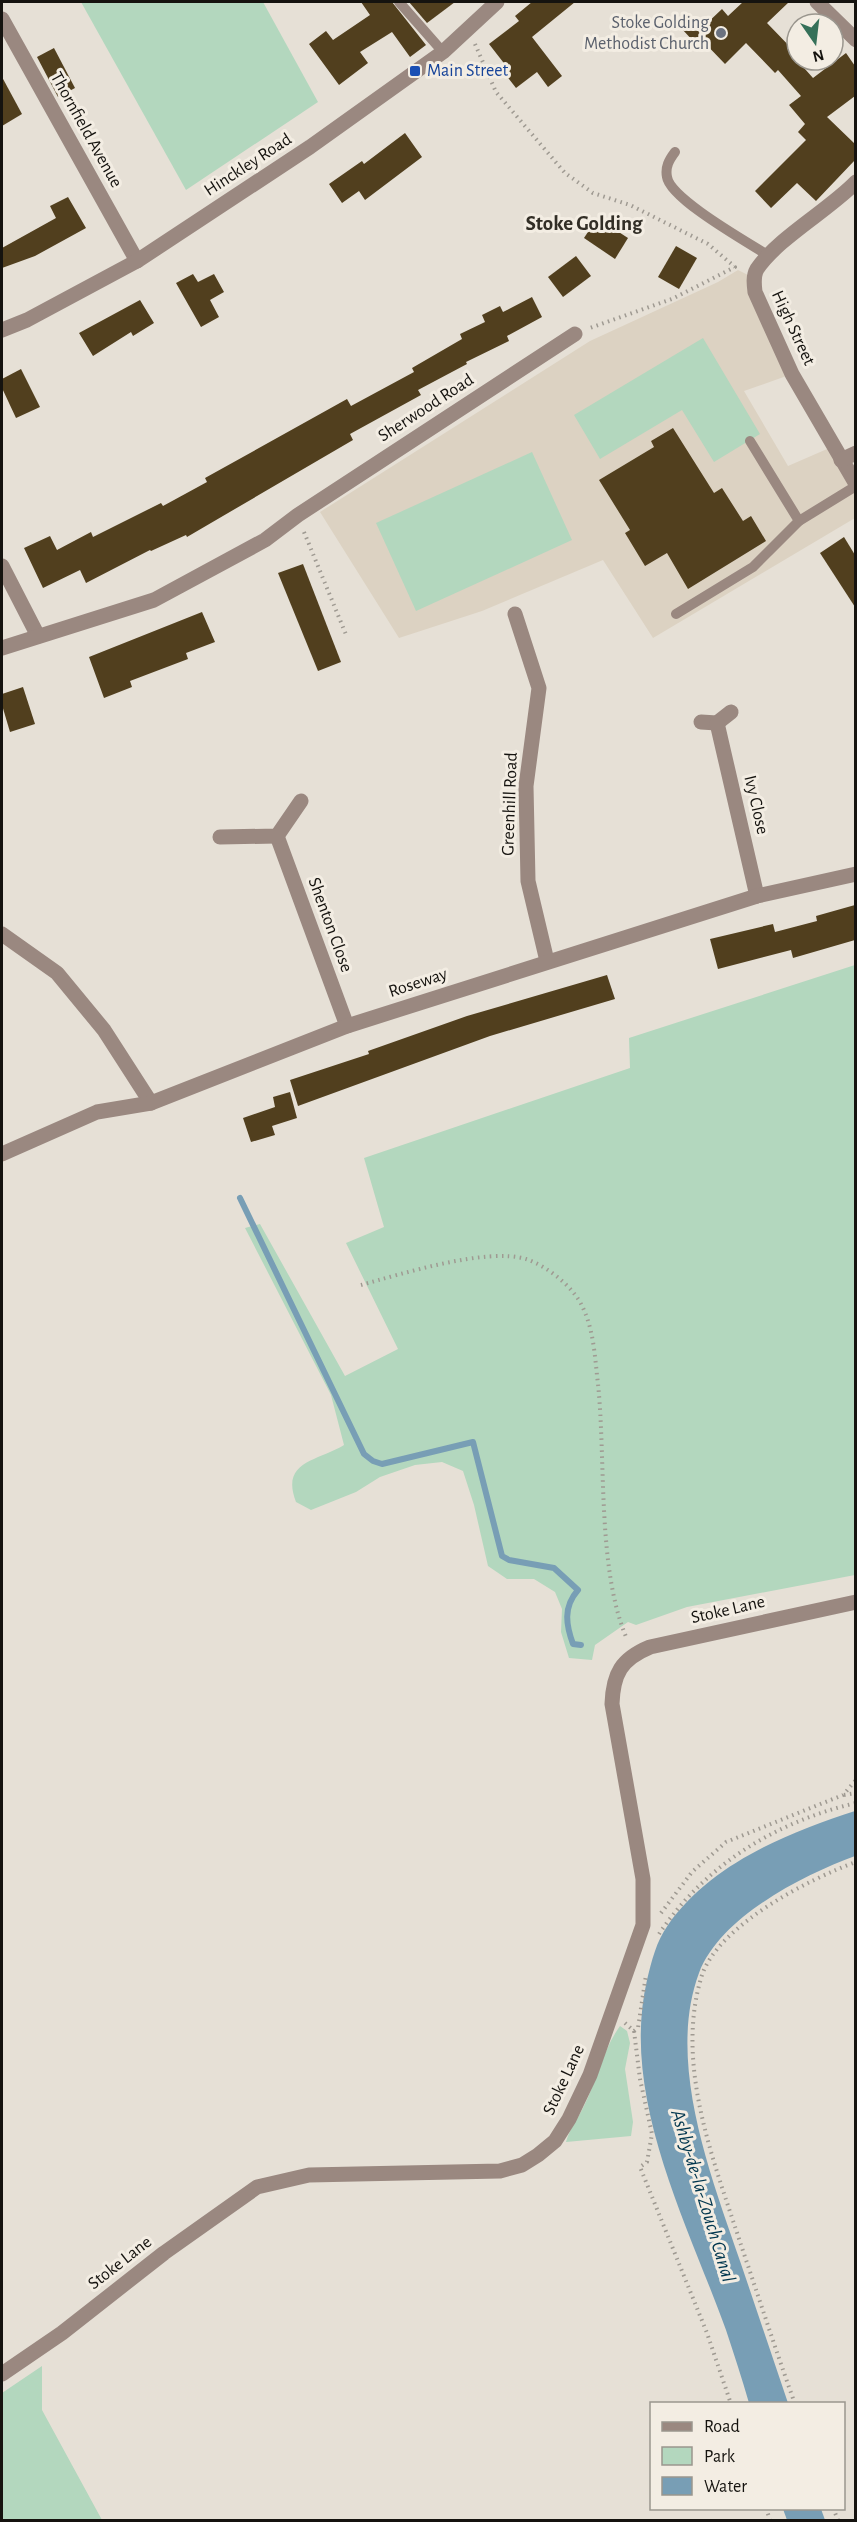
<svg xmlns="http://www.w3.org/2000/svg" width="857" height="2522" font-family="'Alegreya Sans',sans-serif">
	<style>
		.built { fill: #dcd2c2 }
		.green { fill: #b3d7be }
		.water { fill: #789eb5 }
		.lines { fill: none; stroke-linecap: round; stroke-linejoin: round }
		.stream { stroke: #789eb5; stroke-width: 6 }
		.building { fill: #513f1e }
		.path { stroke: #9f9a92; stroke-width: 4; stroke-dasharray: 1.5 4.5; stroke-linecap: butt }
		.service { stroke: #9a8880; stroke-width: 10 }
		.minor { stroke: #9a8880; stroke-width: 15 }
		.worship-dot { fill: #6b7280; stroke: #f3ede3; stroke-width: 2 }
		.transit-dot { fill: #1a4fb4; stroke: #f3ede3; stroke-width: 2 }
		.labels { text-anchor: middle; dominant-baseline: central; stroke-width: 6; stroke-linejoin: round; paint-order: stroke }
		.worship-label { font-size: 18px; fill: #5b616d; stroke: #f3ede3; text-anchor: end }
		.transit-label { font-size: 18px; fill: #164399; stroke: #f3ede3; text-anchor: start }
		.street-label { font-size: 18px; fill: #15130f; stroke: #f3ede3 }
		.water-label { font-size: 20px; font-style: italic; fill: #00364e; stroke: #f3ede3 }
		.quarter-label { font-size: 21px; font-weight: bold; fill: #322e26; stroke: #f3ede3 }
	</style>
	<rect width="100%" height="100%" fill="#e6e0d6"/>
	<!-- built -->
	<polygon class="built" points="738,270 754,278 792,374 744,391 788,466 834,446 855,484 855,518 653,638 603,560 482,611 399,638 320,512 590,341 718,282"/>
	<!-- green -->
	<g class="green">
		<polygon points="81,2 263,2 318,102 186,190"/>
		<polygon points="703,338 760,434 714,462 682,410 600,459 574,415"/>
		<polygon points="532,452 572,540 416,611 376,523"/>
		<path d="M855,965V1575L687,1607L636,1625L628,1622L595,1645L592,1660L569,1658L561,1632L562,1609L555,1592L534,1579H507L488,1566L474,1505L463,1471L442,1462L415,1465L380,1477L356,1492L311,1510L296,1502C280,1461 318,1461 344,1445L331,1395L245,1228L260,1224L345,1376L398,1349L346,1243L384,1227L364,1158L630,1068L629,1038Z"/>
		<path d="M620,2026L627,2031L630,2043L625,2069L633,2122L631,2136L566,2142C570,2128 577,2120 583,2108C597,2081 602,2051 620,2026Z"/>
		<polygon points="42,2366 42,2410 102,2520 2,2520 2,2393"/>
	</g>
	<!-- water -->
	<g class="water">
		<path d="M855,1811V1856C803,1875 720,1917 699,1973C666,2062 711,2176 740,2261C756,2308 772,2356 788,2403H749C742,2379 734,2354 726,2330C687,2222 620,2097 647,1980C652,1960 656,1942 668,1925C711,1864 787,1833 855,1811Z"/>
		<polygon points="783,2509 821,2509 825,2520 787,2520"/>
	</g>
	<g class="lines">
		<!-- stream -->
		<path class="stream" d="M240,1198L364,1454L373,1461L382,1464L473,1442L502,1556L509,1560L554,1568L578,1590C563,1607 566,1625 573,1644L581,1645"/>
	</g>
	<!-- building -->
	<g class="building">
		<polygon points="361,2 392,2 426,45 410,57 392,32 360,52 368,63 339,85 309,44 326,31 333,40 370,15"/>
		<polygon points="409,2 455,2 427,23"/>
		<polygon points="532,2 575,2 532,37 562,76 548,87 537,72 516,88 505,74 510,71 489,44 519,21 515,16"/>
		<polygon points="743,2 789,2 767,23 796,53 794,55 797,60 813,78 846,53 855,66 855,96 827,117 855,144 855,160 816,201 797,183 771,208 755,191 806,140 798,132 805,124 789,105 801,96 778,70 775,73 746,43 725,64 699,37 694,42 682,29 694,17 703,27 722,9 728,16"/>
		<polygon points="54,48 75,88 58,97 37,57"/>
		<polygon points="2,77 22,114 2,126"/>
		<polygon points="405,133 422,157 365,200 359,191 342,203 329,184 362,161 364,164"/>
		<polygon points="68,197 86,228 35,256 2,268 2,248 56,218 50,206"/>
		<polygon points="597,218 628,238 615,259 584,238"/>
		<polygon points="676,246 697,258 679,289 658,277"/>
		<polygon points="576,256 591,276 563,297 548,277"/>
		<polygon points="193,274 198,282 214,274 224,292 210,300 219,317 201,327 176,283"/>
		<polygon points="532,297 542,317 507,336 509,341 466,362 467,364 418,390 421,395 350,434 353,440 187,537 186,535 151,551 150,550 86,583 80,570 43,588 24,548 50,536 57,550 91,532 93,537 161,503 163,506 207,482 205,478 347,399 351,406 414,372 412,368 462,339 460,334 485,322 482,315 500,306 503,312"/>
		<polygon points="140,300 154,323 133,336 131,332 93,356 79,333"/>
		<polygon points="21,369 40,407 16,418 2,388 2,379"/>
		<polygon points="673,428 714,493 722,488 743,521 751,516 766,541 688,589 667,553 645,566 625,533 630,530 599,480 654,447 651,441"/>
		<polygon points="844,537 855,555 855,607 820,553"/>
		<polygon points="303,564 341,662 318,671 278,573"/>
		<polygon points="202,612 215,642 186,653 188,659 130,681 132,687 104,698 89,657"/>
		<polygon points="23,687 35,724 10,732 2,705 2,694"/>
		<polygon points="855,905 855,940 793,958 791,950 718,969 710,939 773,924 775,932 817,921 816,916"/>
		<polygon points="607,975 615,999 490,1036 298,1106 290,1080 369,1054 368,1051 467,1016"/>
		<polygon points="290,1092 297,1118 272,1126 275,1135 251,1142 243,1118 275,1107 273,1097"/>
	</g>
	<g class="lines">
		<!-- path -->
		<g class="path">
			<polyline points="475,44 496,92 565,173 593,193 630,205 708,244 735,267 672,299 590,328"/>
			<polyline points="304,532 347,637"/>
			<path d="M361,1285C401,1274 487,1247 526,1259C547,1266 574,1287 583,1308C594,1331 595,1359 598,1384C606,1461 597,1570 627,1639"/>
			<polyline points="844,1795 856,1793"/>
			<polyline points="661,1913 692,1872 726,1842 843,1795 856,1780"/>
			<path d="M659,1934C705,1865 775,1822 856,1803"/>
			<polyline points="625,2023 634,2031 638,2028 646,1975"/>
			<polyline points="634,2031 640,2079 652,2134 647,2162 640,2167 707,2333 731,2404"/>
			<path d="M795,2404C776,2351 759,2298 741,2245C714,2161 674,2064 702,1975C719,1925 809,1879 856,1862"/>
			<polyline points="766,2508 770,2520"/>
			<polyline points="833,2508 838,2520"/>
		</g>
		<!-- service -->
		<g class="service">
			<polyline points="399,2 443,52"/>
			<path d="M675,152C669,160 665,167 667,177C670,199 749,243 769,256"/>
			<polyline points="750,441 799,521"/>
			<polyline points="676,614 753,567 799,521 856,486"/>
		</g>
		<!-- minor -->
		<g class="minor">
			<polyline points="817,2 856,40"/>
			<polyline points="2,19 137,261"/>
			<path d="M856,182C829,210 778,238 757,269C753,276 754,284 755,292L792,374L856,484"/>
			<polyline points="2,330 27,320 137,261 310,147 443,52 497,2"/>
			<polyline points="841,460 856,453"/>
			<polyline points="2,566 38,636"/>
			<polyline points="515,614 539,688 526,786 528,881 547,961"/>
			<polyline points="2,648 154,600 265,540 298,515 575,334"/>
			<polyline points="701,722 717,723 731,712"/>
			<polyline points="717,723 757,896"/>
			<polyline points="277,836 347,1026"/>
			<polyline points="220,837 277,836 301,801"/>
			<polyline points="2,934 57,973 104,1030 151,1103"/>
			<polyline points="2,1154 97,1112 151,1103 347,1026 757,896 856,874"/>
			<path d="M2,2374L62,2333L164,2253L257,2187L309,2175L500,2171L522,2165L538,2155L555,2141L569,2119L590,2075L643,1925V1879L612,1704C613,1674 621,1659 650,1647L856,1602"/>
		</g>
	</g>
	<!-- markers -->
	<circle class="worship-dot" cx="721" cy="33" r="6"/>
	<rect class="transit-dot" x="409" y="65" width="12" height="12" rx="3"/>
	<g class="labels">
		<!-- worship labels -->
		<g class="worship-label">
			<text x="709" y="23">Stoke Golding<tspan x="709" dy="21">Methodist Church</tspan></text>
		</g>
		<!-- transit labels -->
		<g class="transit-label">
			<text x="427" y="71">Main Street</text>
		</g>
		<!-- street labels -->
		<g class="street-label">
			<text transform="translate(86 130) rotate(61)">Thornfield Avenue</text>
			<text transform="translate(248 165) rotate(-33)">Hinckley Road</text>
			<text transform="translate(793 328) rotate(65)">High Street</text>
			<text transform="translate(426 408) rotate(-33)">Sherwood Road</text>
			<text transform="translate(510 804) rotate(-88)">Greenhill Road</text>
			<text transform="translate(756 805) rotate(77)">Ivy Close</text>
			<text transform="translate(330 925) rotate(70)">Shenton Close</text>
			<text transform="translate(418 983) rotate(-18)">Roseway</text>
			<text transform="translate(728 1610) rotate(-13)">Stoke Lane</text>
			<text transform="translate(564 2080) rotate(-65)">Stoke Lane</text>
			<text transform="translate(120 2263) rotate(-38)">Stoke Lane</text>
		</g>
		<!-- water labels -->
		<g class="water-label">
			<text transform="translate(703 2196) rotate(73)">Ashby-de-la-Zouch Canal</text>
		</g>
		<!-- quarter labels -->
		<g class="quarter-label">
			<text x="584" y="223">Stoke Golding</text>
		</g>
	</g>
	<!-- border -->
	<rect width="857" height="2522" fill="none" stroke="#15130f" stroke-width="6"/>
	<!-- legend -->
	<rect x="650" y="2402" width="195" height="108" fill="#f3ede3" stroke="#9a968e" stroke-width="1.5"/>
	<rect x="662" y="2422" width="30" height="9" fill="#9a8880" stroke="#9a968e" stroke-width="1.5"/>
	<text x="704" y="2432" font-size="18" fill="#15130f">Road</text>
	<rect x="662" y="2447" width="30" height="18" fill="#b3d7be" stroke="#9a968e" stroke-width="1.5"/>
	<text x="704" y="2462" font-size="18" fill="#15130f">Park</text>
	<rect x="662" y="2477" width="30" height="18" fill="#789eb5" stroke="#9a968e" stroke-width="1.5"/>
	<text x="704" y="2492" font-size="18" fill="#15130f">Water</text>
	<!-- north arrow -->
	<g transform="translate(815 42) rotate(166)"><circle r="28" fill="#f3ede3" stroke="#9a968e" stroke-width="1.5"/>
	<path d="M0-4.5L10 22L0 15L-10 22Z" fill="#357059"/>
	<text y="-9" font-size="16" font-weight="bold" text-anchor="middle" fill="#15130f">N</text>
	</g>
</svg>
